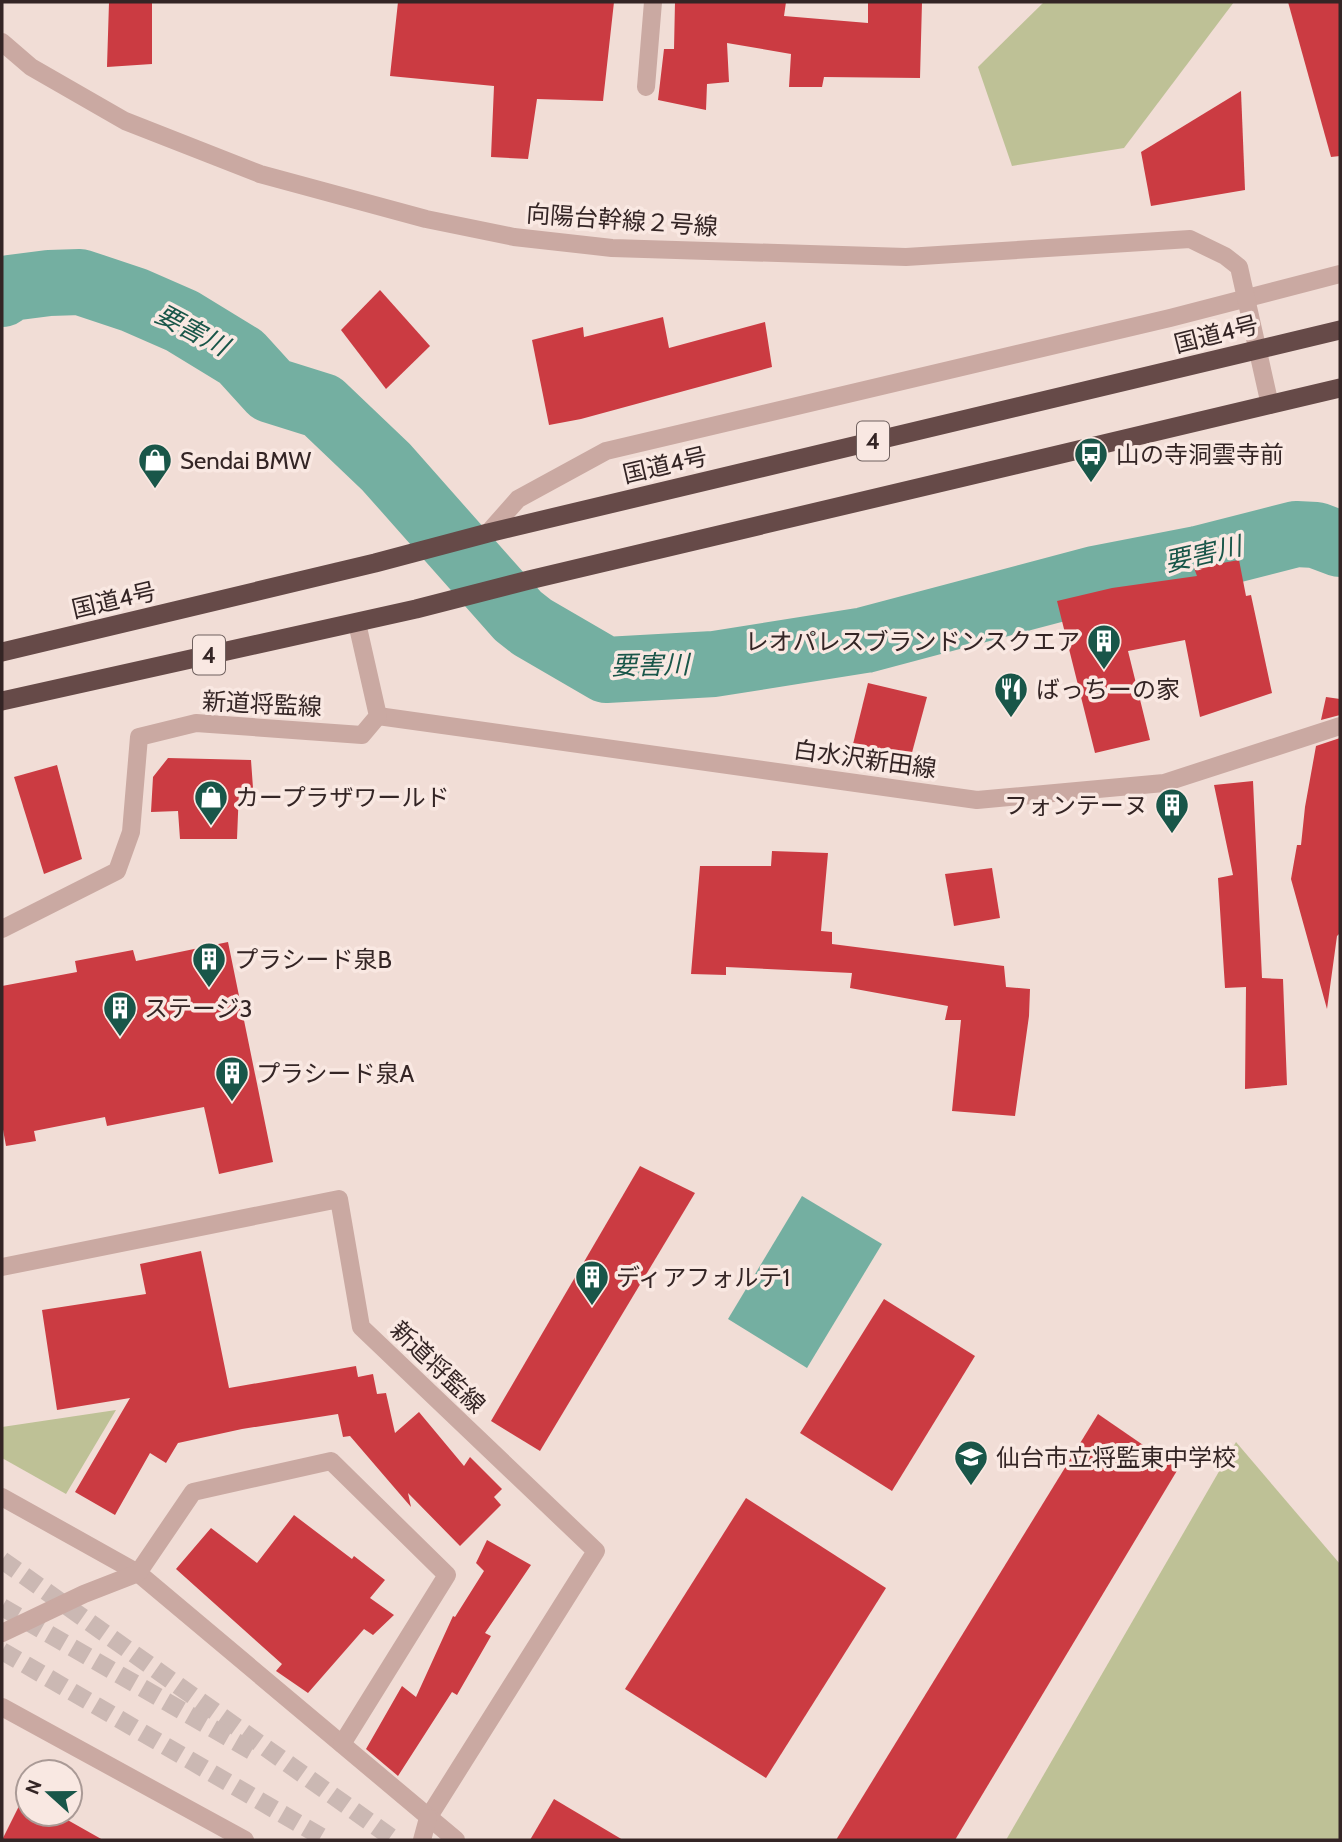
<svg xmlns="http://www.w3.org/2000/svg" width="1342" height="1842" font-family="Cabin,'Noto Sans JP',sans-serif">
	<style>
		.green { fill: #bec196 }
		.water { fill: #74afa1 }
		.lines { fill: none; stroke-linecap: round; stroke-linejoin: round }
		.river { stroke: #74afa1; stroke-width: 66 }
		.building { fill: #cb3b42 }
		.primary-tunnel { stroke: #cbb8b3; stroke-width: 18; stroke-dasharray: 18 9; stroke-linecap: butt }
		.minor { stroke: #caa9a2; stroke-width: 18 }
		.tertiary { stroke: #caa9a2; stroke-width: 18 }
		.trunk { stroke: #664a48; stroke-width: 19 }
		.labels { text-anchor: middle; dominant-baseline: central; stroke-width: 7; stroke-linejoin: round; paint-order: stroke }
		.shield { fill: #f9e8e2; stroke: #6f605e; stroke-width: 2 }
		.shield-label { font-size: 23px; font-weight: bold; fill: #342525 }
		.street-label { font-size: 24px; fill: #342525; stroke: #f9e8e2 }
		.poi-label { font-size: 24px; fill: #342525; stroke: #f9e8e2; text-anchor: start }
		.water-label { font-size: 26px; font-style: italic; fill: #195649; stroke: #f9e8e2 }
	</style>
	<rect width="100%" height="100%" fill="#f1ddd6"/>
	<!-- green -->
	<g class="green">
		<polygon points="1044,2 1234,2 1124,148 1012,166 978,67"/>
		<polygon points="116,1410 66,1494 2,1458 2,1427"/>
		<polygon points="1236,1442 1340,1564 1340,1840 1006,1840"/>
	</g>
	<!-- water -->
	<polygon class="water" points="802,1196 882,1244 807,1368 728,1319"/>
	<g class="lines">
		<!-- river -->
		<polyline class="river" points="2,294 10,288 49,283 80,282 134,300 182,321 241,357 271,390 322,406 386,467 518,616 532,627 606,670 714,664 865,640 1095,579 1198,559 1296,534 1316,535 1340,544"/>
	</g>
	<!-- building -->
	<g class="building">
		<polygon points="109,2 152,2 152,64 107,67"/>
		<polygon points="398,2 614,2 603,101 537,99 528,159 491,157 494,86 390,76"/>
		<polygon points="675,2 786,2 784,16 868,23 868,2 922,2 920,78 824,77 822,87 789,87 791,54 727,43 729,82 707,84 706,110 658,100 664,49 674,49"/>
		<polygon points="1288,2 1340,2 1340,156 1331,157"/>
		<polygon points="1241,91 1245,190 1151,206 1141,152"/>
		<polygon points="380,290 430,346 386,389 341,330"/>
		<polygon points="663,317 669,348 765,322 772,367 581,419 549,425 532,340 583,327 584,337"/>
		<polygon points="1239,560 1246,596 1251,595 1272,693 1200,717 1185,640 1128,651 1150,740 1095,753 1057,601 1112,588 1197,576 1194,568"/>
		<polygon points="868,683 927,697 910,760 853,744"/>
		<polygon points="1326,697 1340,699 1340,715 1321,720"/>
		<polygon points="1340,738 1340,933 1337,936 1327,1009 1291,879 1297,845 1301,845 1305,807 1316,746"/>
		<polygon points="168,758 251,760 253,788 239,789 237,839 180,839 178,811 151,812 153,777"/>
		<polygon points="57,765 82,859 44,874 14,777"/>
		<polygon points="1253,781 1262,978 1283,979 1287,1085 1245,1089 1246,987 1225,988 1218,878 1233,875 1214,785"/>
		<polygon points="772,851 828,853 821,931 832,932 832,944 1004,966 1006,987 1030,989 1029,1016 1015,1116 952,1111 961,1020 945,1020 948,1006 850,988 852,973 726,967 726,975 691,974 700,866 771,866"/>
		<polygon points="992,868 1000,918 954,926 945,874"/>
		<polygon points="228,942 273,1162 219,1174 204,1107 107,1126 105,1117 34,1131 36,1141 6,1146 2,1124 2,986 77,972 75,961 133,950 136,961"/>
		<polygon points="640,1166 695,1193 540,1451 491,1421"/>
		<polygon points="201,1251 229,1388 356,1366 358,1377 373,1374 377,1394 386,1393 395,1433 419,1412 464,1466 470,1457 502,1489 494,1497 501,1505 460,1546 408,1493 411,1507 350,1436 343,1437 338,1414 242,1429 178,1443 166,1463 150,1453 115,1515 75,1492 130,1398 57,1410 42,1310 146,1294 140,1264"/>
		<polygon points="884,1299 975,1356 892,1491 800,1433"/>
		<polygon points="1098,1414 1178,1469 955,1840 836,1840"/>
		<polygon points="746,1498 886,1588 766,1778 625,1689"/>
		<polygon points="294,1515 352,1559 354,1556 385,1580 370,1598 394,1615 373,1635 364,1629 308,1693 276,1671 282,1664 176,1569 211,1528 257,1563"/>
		<polygon points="487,1540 531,1565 485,1633 491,1636 457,1695 452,1692 398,1776 366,1749 402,1686 416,1697 453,1616 455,1617 484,1571 476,1563"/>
		<polygon points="24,1796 28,1798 28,1814 57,1814 103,1840 2,1840"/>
		<polygon points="554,1799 623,1840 530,1840"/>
	</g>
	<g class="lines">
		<!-- primary-tunnel -->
		<g class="primary-tunnel">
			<polyline points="2,1560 395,1840"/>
			<polyline points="2,1607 257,1754"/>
			<polyline points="2,1651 327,1840"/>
		</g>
		<!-- minor -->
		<g class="minor">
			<polyline points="646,87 653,2"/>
			<polyline points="488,533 518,499 606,451 1170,318 1340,274"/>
			<polyline points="378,716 977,800 1164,783 1340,726"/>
			<polyline points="2,929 117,871 131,832 139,737 196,723 362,735 378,716 357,623"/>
			<polyline points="2,1267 339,1199 361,1327 596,1551 428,1818"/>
			<polyline points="2,1497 138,1573 456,1840"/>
			<polyline points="2,1633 84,1594 138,1573 193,1492 331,1461 447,1575 342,1744"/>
			<polyline points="2,1707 245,1840"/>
		</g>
		<!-- tertiary -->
		<g class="tertiary">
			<polyline points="2,42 31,67 125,121 260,174 426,219 514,237 612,248 906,257 1190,239 1225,256 1239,267 1270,405"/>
			<polyline points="422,1840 428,1818"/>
		</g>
		<!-- trunk -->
		<g class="trunk">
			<polyline points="2,652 375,563 488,533 1340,330"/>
			<polyline points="2,701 416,609 529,580 1340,388"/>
		</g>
	</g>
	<!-- icons -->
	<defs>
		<g id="bus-pin" transform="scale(1.75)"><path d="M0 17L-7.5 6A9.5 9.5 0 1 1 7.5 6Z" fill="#195649" stroke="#f9e8e2"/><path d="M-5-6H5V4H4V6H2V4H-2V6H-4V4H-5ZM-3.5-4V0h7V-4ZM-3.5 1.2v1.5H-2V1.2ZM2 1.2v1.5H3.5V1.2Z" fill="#fff"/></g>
		<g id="shop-pin" transform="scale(1.75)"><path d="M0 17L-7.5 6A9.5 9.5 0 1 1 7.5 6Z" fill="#195649" stroke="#f9e8e2"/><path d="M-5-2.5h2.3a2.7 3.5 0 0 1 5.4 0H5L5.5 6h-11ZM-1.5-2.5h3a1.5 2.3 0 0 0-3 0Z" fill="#fff"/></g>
		<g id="building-pin" transform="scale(1.75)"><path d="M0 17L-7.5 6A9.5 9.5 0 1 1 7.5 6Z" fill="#195649" stroke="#f9e8e2"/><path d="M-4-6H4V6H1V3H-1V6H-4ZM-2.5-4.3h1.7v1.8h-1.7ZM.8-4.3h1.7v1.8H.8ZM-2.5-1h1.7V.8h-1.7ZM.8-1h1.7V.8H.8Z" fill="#fff"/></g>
		<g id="restaurant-pin" transform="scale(1.75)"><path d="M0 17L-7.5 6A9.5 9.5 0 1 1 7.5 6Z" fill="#195649" stroke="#f9e8e2"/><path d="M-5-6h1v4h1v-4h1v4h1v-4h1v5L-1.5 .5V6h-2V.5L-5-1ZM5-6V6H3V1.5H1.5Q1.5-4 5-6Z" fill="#fff"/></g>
		<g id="school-pin" transform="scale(1.75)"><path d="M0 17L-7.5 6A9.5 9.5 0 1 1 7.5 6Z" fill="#195649" stroke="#f9e8e2"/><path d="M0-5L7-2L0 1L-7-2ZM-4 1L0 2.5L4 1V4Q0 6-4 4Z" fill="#fff"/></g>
	</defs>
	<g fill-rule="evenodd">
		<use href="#bus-pin" x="1091" y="454"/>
		<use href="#shop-pin" x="155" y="460"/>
		<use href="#building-pin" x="1104" y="641"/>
		<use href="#restaurant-pin" x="1011" y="689"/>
		<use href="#shop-pin" x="211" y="797"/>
		<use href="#building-pin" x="1172" y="805"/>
		<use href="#building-pin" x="209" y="959"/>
		<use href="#building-pin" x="120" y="1008"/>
		<use href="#building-pin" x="232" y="1073"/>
		<use href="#building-pin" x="592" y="1277"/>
		<use href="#school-pin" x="971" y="1457"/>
	</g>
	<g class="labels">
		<!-- shield labels -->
		<g class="shield">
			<rect x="857" y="421.5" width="32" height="39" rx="5"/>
			<rect x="193" y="635.5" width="32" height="39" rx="5"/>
		</g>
		<g class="shield-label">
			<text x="873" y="441">4</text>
			<text x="209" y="655">4</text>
		</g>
		<!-- street labels -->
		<g class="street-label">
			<text transform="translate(622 220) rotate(4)">向陽台幹線２号線</text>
			<text transform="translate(1216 334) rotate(-14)">国道4号</text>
			<text transform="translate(665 465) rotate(-13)">国道4号</text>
			<text transform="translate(114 600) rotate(-13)">国道4号</text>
			<text transform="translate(262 704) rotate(3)">新道将監線</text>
			<text transform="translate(865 759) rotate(8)">白水沢新田線</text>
			<text transform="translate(438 1367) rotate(44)">新道将監線</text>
		</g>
		<!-- poi labels -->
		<g class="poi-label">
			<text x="1116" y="454">山の寺洞雲寺前</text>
			<text x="180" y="460">Sendai BMW</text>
			<text x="1080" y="641" text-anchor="end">レオパレスブランドンスクエア</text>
			<text x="1036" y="689">ばっちーの家</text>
			<text x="235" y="797">カープラザワールド</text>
			<text x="1148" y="805" text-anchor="end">フォンテーヌ</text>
			<text x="234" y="959">プラシード泉B</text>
			<text x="144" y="1008">ステージ3</text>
			<text x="256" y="1073">プラシード泉A</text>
			<text x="616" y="1277">ディアフォルテ1</text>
			<text x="996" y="1457">仙台市立将監東中学校</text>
		</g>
		<!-- water labels -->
		<g class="water-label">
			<text transform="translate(192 330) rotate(28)">要害川</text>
			<text transform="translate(1203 554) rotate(-13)">要害川</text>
			<text transform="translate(650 665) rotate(-1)">要害川</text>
		</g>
	</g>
	<!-- border -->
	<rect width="1342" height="1842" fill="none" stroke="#342525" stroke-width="7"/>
	<!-- north arrow -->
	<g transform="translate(49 1793) rotate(291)"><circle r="33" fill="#f9e8e2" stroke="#aa9a96" stroke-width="2"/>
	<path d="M0-5L12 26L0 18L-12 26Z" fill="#195649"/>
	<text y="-10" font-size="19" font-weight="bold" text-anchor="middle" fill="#342525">N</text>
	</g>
</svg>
